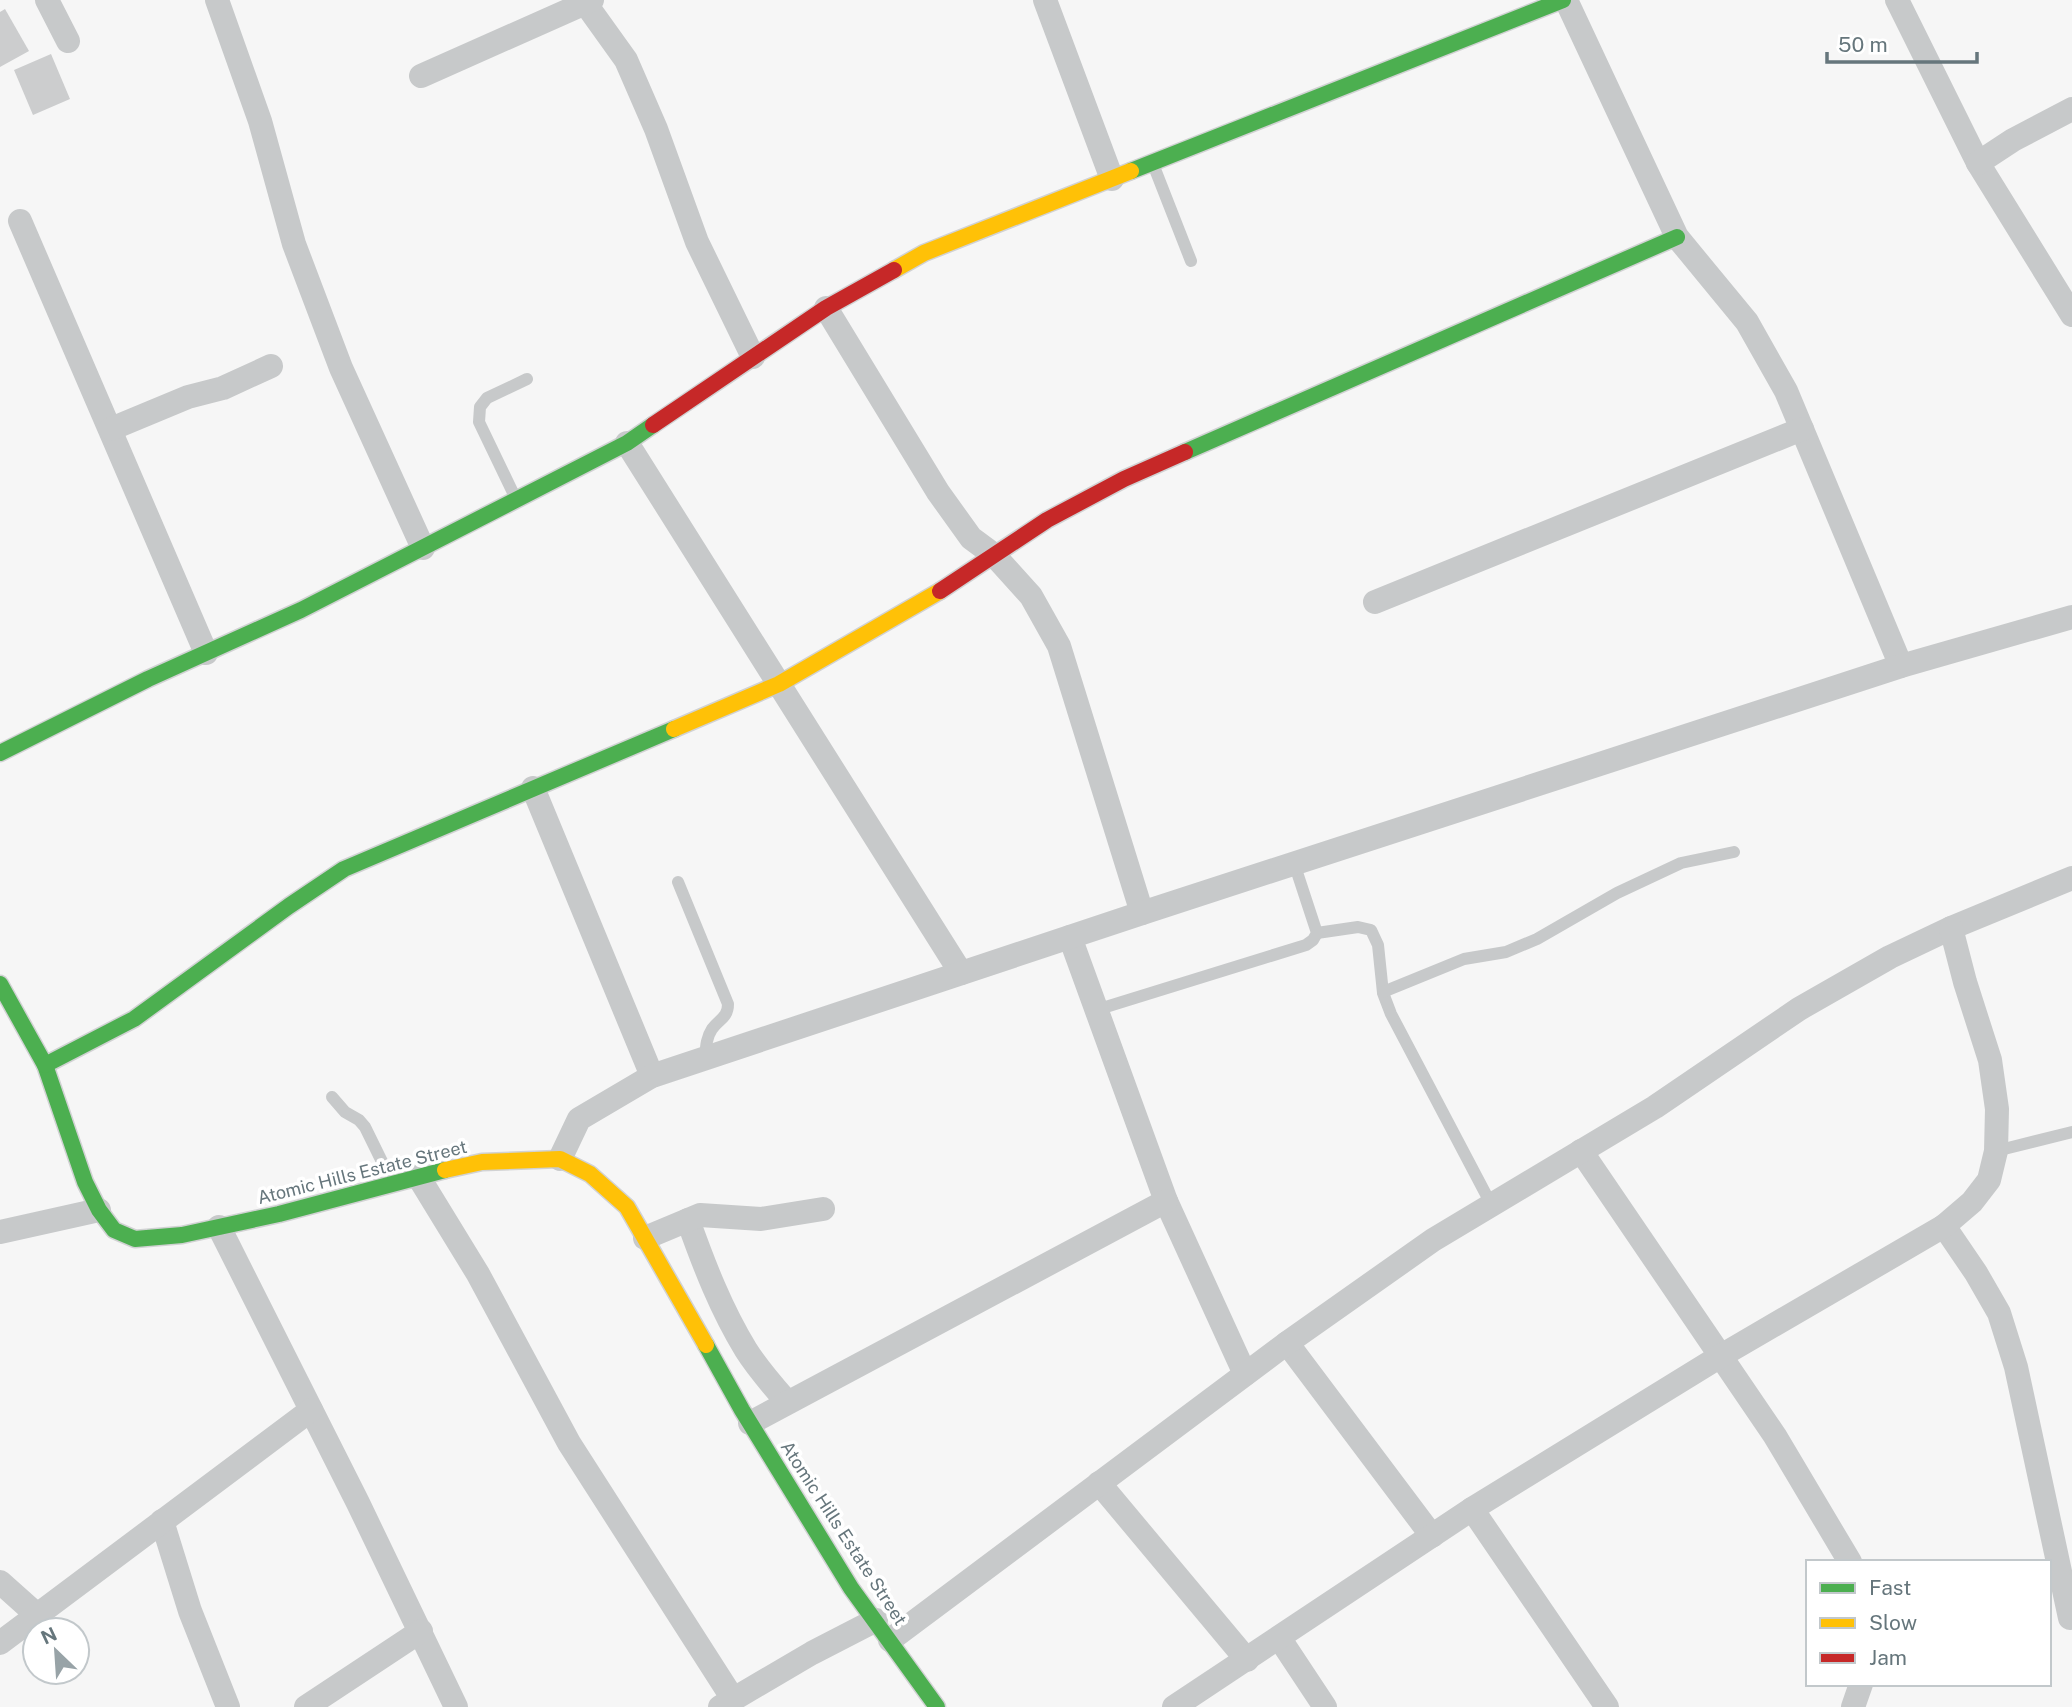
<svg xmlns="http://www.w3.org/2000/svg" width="2072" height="1707" font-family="'Public Sans',sans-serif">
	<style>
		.building { fill: #cccdce }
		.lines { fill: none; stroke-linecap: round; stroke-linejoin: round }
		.fast-casing { stroke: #d1d2d3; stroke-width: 19 }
		.slow-casing { stroke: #d1d2d3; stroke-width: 19 }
		.jam-casing { stroke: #d1d2d3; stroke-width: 19 }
		.lane { stroke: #c7c9ca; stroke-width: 12 }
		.street { stroke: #c7c9ca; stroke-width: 24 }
		.fast { stroke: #4caf50; stroke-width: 16 }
		.slow { stroke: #ffc107; stroke-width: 16 }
		.jam { stroke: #c62828; stroke-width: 16 }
		.labels { text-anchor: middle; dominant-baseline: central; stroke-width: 7; stroke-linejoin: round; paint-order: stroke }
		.street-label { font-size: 18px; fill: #66767c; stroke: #fff }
	</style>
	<rect width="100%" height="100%" fill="#f6f6f6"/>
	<!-- building -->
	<g class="building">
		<polygon points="5,9 29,51 0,67 0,12"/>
		<polygon points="51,54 70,99 33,115 14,70"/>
	</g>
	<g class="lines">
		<!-- fast casing -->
		<g class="fast-casing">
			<g id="fast">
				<polyline points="1131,171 1563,0"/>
				<polyline points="1185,452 1677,237"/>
				<polyline points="0,753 148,679 301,610 627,443 653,425"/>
				<polyline points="0,984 45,1065 85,1182 99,1210 114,1230 135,1239 182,1235 279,1214 445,1170"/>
				<polyline points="45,1065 134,1019 289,906 344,869 674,729"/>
				<polyline points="706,1345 742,1410 851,1588 937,1707"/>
			</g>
		</g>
		<!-- slow casing -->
		<g class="slow-casing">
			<g id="slow">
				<polyline points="894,270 924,253 1131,171"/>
				<polyline points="674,729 779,684 940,591"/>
				<polyline points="445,1170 482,1162 560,1159 590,1174 627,1207 706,1345"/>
			</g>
		</g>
		<!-- jam casing -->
		<g class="jam-casing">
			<g id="jam">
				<polyline points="653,425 826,308 894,270"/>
				<polyline points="940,591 1047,520 1124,479 1185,452"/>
			</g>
		</g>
		<!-- lane -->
		<g class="lane">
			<polyline points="1153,164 1191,261"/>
			<polyline points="516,499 479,422 480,407 487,398 527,379"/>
			<path d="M678,882L728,1004C728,1018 719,1019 712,1029C706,1038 706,1048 705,1059"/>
			<polyline points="1317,933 1358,927 1371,930 1378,945 1383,993 1391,1014 1491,1204"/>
			<polyline points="1383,992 1464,959 1506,952 1537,939 1617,893 1681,863 1734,852"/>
			<polyline points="1096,1010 1306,945 1313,940 1317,933 1294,863"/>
			<polyline points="332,1097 345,1112 359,1120 365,1127 391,1180"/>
			<polyline points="1996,1151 2072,1132"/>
		</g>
		<!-- street -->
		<g class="street">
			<polyline points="47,0 68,41"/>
			<polyline points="217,0 260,121 294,244 341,368 423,548"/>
			<polyline points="583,0 626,60 656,129 697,242 753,357"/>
			<polyline points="1045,0 1112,179"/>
			<polyline points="1566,0 1677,237 1747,322 1786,391 1901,666"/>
			<polyline points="1897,0 1978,163 2072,315"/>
			<polyline points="421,76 592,0"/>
			<polyline points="1978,163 2013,140 2072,109"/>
			<polyline points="20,221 206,653"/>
			<polyline points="826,308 938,492 971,538 994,555 1031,596 1059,646 1142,913"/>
			<polyline points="111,429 188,397 223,388 271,366"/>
			<polyline points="627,443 961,973"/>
			<polyline points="1375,602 1802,429"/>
			<polyline points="533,788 652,1076"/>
			<polyline points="1070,937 1166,1201 1245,1374"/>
			<polyline points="1581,1151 1775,1436 1850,1562"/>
			<polyline points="560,1159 579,1119 652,1076 1142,913 1901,666 2072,617"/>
			<polyline points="418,1176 478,1274 569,1443 733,1699"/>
			<path d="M688,1220C704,1265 721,1309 746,1350C758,1369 773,1386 787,1402"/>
			<polyline points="1944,1226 1976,1273 1999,1313 2016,1367 2070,1618"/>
			<polyline points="219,1227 358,1503 456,1707"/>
			<polyline points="0,1232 99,1210"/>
			<polyline points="645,1238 700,1215 761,1219 823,1209"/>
			<polyline points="1287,1343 1432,1536"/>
			<polyline points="750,1423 1166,1201"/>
			<polyline points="1099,1483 1247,1660"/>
			<polyline points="1472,1509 1607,1707"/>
			<polyline points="162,1521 190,1611 228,1707"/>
			<polyline points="0,1582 37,1615"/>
			<polyline points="1280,1639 1325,1707"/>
			<polyline points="890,1640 1287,1343 1433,1240 1655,1107 1799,1009 1890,957 1951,928 2072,878"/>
			<polyline points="0,1643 311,1410"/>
			<polyline points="306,1707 421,1631"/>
			<polyline points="720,1707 812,1653 876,1620"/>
			<polyline points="1174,1707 1472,1509 1719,1357 1944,1226 1972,1202 1989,1180 1996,1151 1997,1109 1990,1060 1965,982 1951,928"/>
			<polyline points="1853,1707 1861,1684"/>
		</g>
		<!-- fast -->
		<use href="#fast" class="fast"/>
		<!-- slow -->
		<use href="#slow" class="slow"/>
		<!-- jam -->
		<use href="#jam" class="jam"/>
	</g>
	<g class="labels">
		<!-- street labels -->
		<g class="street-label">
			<text transform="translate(362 1172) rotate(-14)">Atomic Hills Estate Street</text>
			<text transform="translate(844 1533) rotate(57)">Atomic Hills Estate Street</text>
		</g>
	</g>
	<!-- legend -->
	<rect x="1806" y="1560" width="245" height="126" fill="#ffffff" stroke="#c2c8cb" stroke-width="2"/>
	<rect x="1820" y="1583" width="35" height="10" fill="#4caf50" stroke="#c2c8cb" stroke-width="2"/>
	<text x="1869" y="1595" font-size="21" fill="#66767c">Fast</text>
	<rect x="1820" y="1618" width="35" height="10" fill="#ffc107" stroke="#c2c8cb" stroke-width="2"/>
	<text x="1869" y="1630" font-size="21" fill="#66767c">Slow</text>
	<rect x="1820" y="1653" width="35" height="10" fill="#c62828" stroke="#c2c8cb" stroke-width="2"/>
	<text x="1869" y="1665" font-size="21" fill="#66767c">Jam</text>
	<!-- north arrow -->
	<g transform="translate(56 1651) rotate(335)"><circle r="33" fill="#ffffff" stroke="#c2c8cb" stroke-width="2"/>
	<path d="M0-5L12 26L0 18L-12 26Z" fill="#98a3a7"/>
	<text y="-10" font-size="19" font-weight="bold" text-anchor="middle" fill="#66767c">N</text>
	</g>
	<!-- scale -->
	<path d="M1827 52v10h150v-10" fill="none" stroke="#66767c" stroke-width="3.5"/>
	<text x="1838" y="52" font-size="21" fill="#66767c" stroke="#ffffff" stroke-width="5" paint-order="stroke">50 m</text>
</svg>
